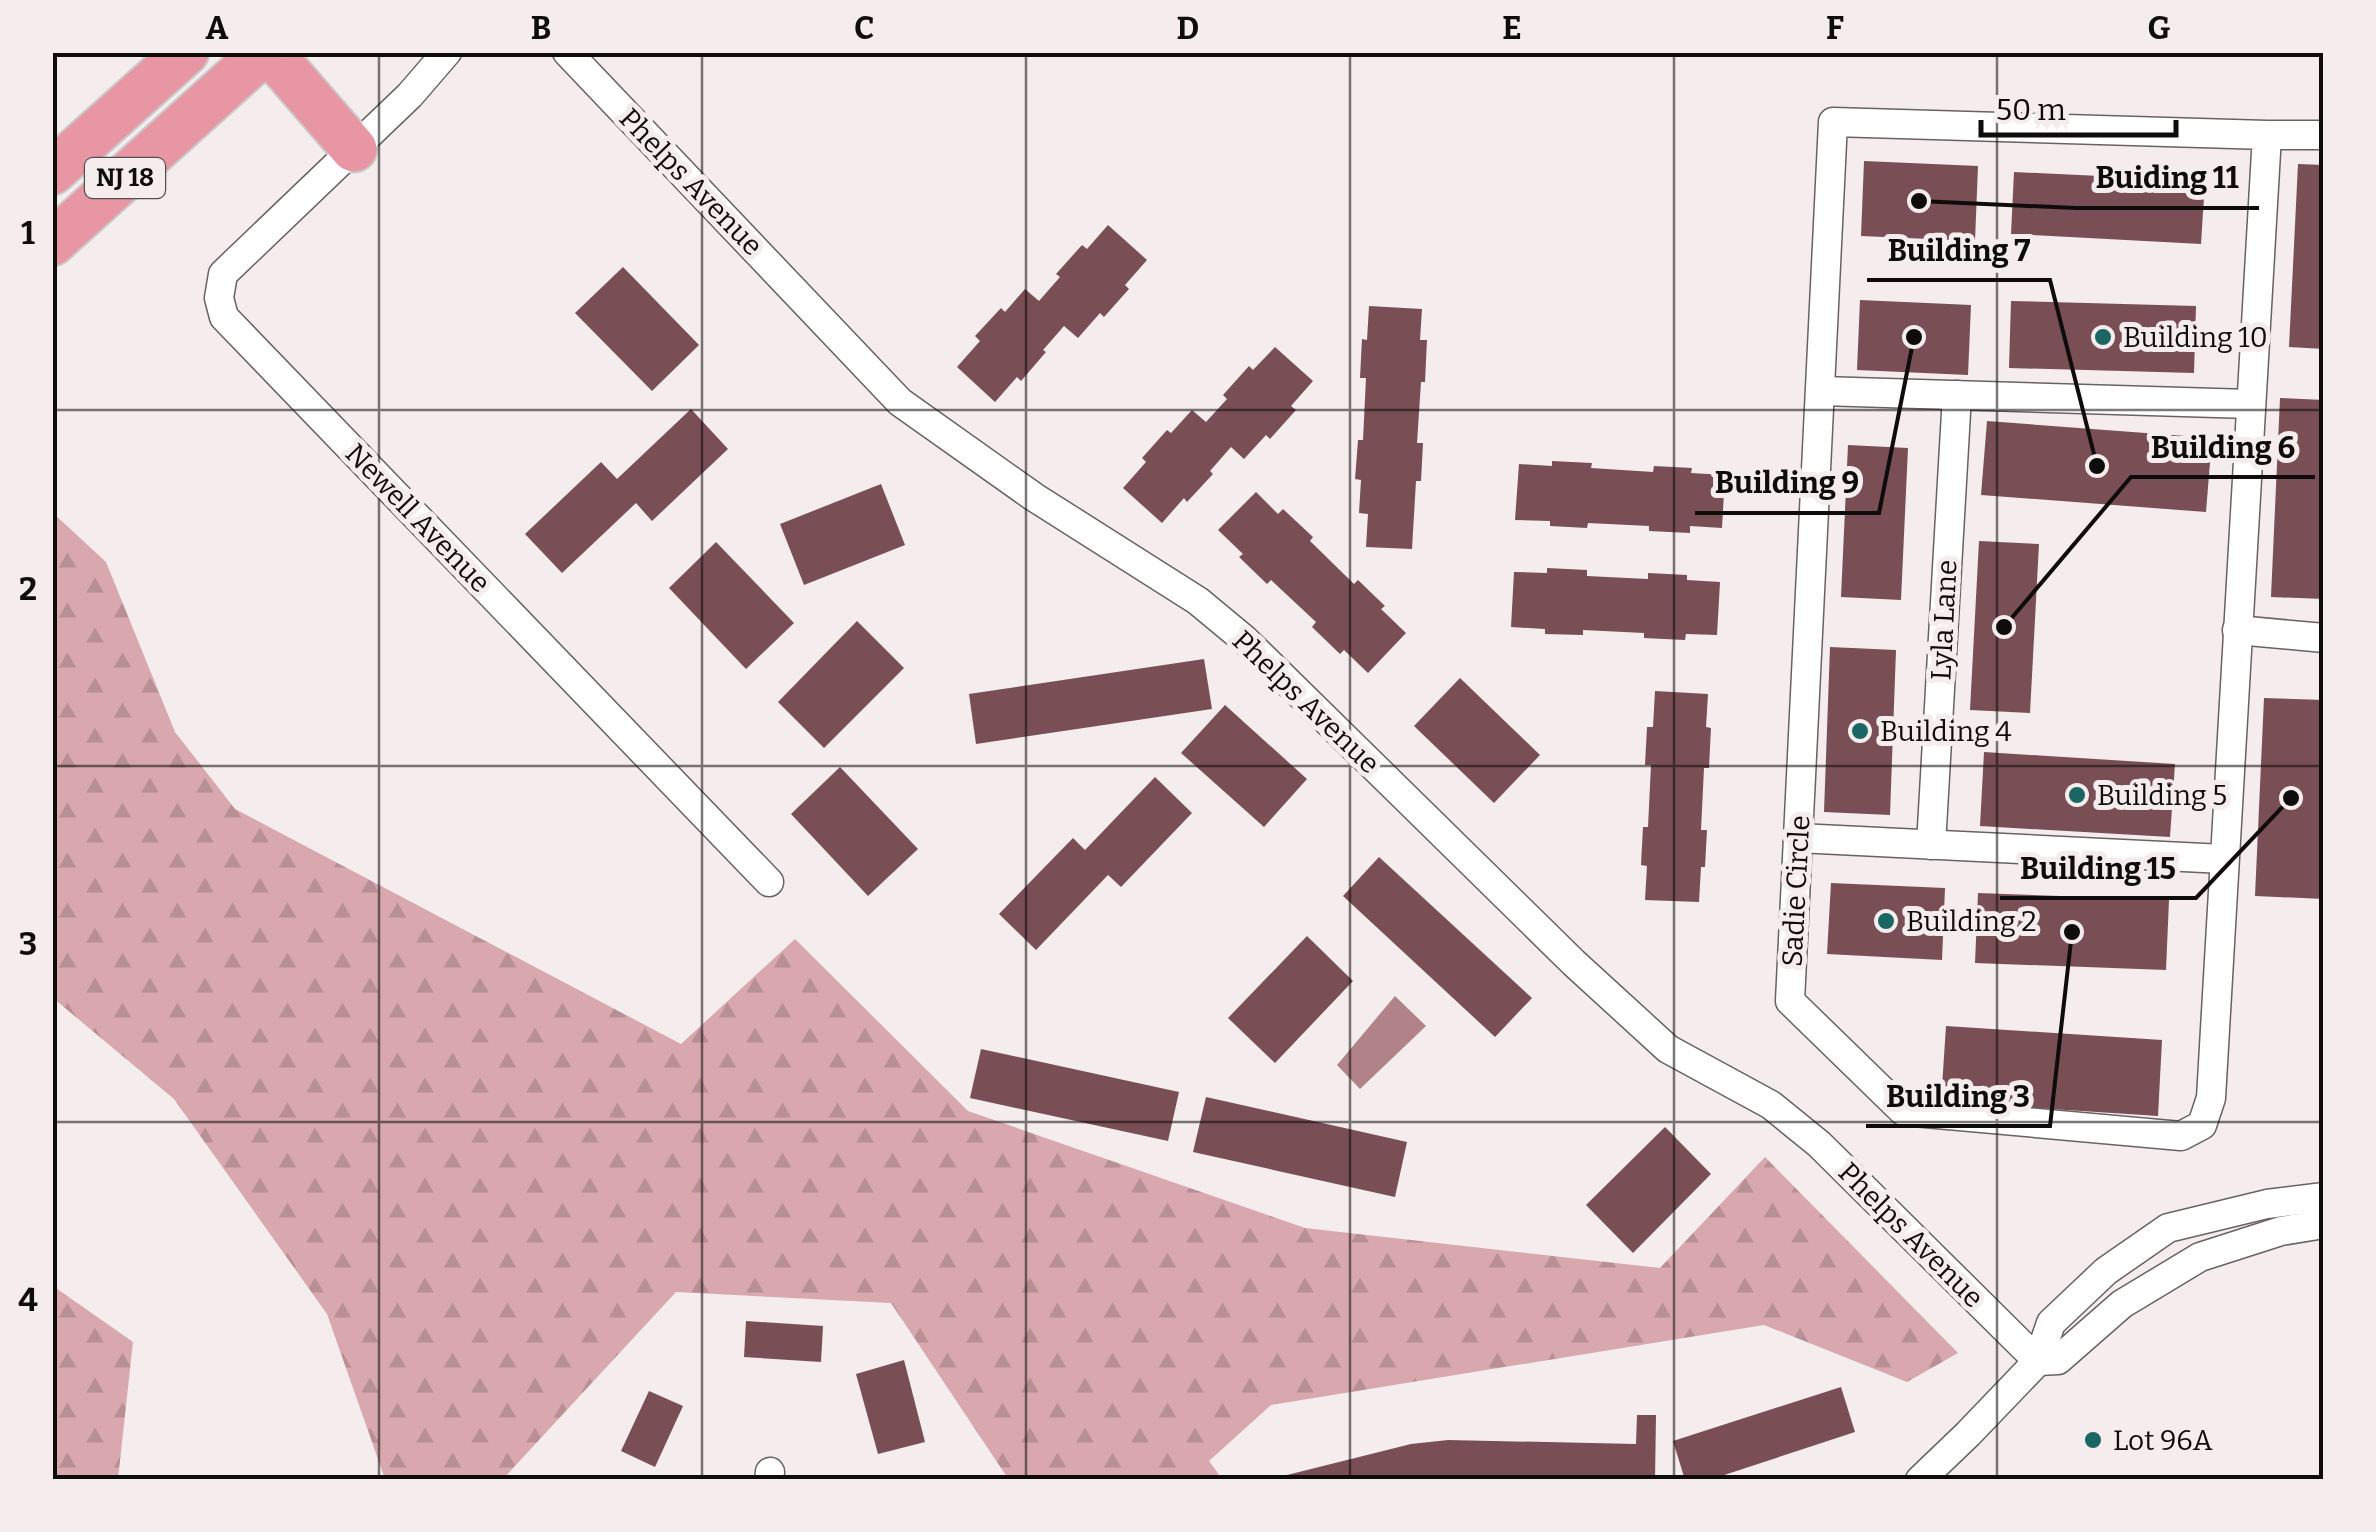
<svg xmlns="http://www.w3.org/2000/svg" width="2376" height="1532" font-family="Bitter,serif">
	<style>
		.forest { fill: url(#forest-firs) }
		.water { fill: #b18389 }
		.building { fill: #794f55 }
		.lines { fill: none; stroke-linecap: round; stroke-linejoin: round }
		.minor-casing { stroke: #696262; stroke-width: 31 }
		.trunk-casing { stroke: #cacaca; stroke-width: 49 }
		.minor { stroke: #fff; stroke-width: 28 }
		.trunk { stroke: #e896a4; stroke-width: 45 }
		.grid { fill: none; stroke: #0f0c0c; stroke-width: 2.5; stroke-opacity: 0.55 }
		.poi-dot { fill: #196662; stroke: #f5eced; stroke-width: 4 }
		.labels { text-anchor: middle; dominant-baseline: central; stroke-width: 10; stroke-linejoin: round; paint-order: stroke }
		.shield { fill: #f5eced; stroke: #544f50; stroke-width: 2.5 }
		.shield-label { font-size: 25px; font-weight: bold; fill: #0f0c0c }
		.street-label { font-size: 28px; fill: #0f0c0c; stroke: #f5eced }
		.poi-label { font-size: 28px; fill: #0f0c0c; stroke: #f5eced; text-anchor: start }
		.leader { fill: none; stroke: #0f0c0c; stroke-width: 4 }
		.callout-dot { fill: #0f0c0c; stroke: #f5eced; stroke-width: 4 }
		.callout-label { font-size: 30px; text-anchor: middle; font-weight: bold; fill: #0f0c0c; stroke: #f5eced; stroke-width: 10; stroke-linejoin: round; paint-order: stroke }
		.neatline { fill: none; stroke: #0f0c0c; stroke-width: 4 }
		.grid-label { font-size: 32px; text-anchor: middle; font-weight: bold; fill: #0f0c0c }
	</style>
	<defs>
		<pattern id="forest-firs" width="22" height="20" patternUnits="userSpaceOnUse" patternTransform="scale(2.5)"><rect width="22" height="20" fill="#d8a8ae"/><path d="M5 1l3.5 6h-7zM16 11l3.5 6h-7z" fill="#b88f94"/></pattern>
	</defs>
	<rect width="100%" height="100%" fill="#f5eced"/>
	<!-- forest -->
	<g class="forest">
		<polygon points="53,513 106,562 175,732 235,809 681,1044 795,939 968,1111 1305,1228 1660,1268 1765,1157 1958,1353 1907,1382 1764,1325 1271,1405 1209,1461 1222,1479 1009,1480 891,1303 676,1292 503,1479 385,1479 327,1314 174,1099 53,998"/>
		<polygon points="53,1286 133,1342 118,1479 53,1479"/>
	</g>
	<!-- water -->
	<polygon class="water" points="1395,996 1426,1026 1360,1089 1337,1065"/>
	<!-- building -->
	<g class="building">
		<polygon points="1864,161 1978,166 1975,241 1861,236"/>
		<polygon points="2298,164 2324,165 2324,349 2289,347"/>
		<polygon points="2014,172 2205,181 2201,244 2011,234"/>
		<polygon points="1108,225 1147,260 1125,285 1129,289 1104,317 1100,313 1078,338 1064,326 1043,350 1046,352 1021,381 1017,377 995,402 957,367 980,341 975,336 1001,308 1005,312 1025,289 1039,301 1060,277 1056,274 1082,245 1087,249"/>
		<polygon points="623,267 699,345 652,391 575,313"/>
		<polygon points="1860,300 1971,305 1968,375 1857,370"/>
		<polygon points="2011,301 2196,306 2194,373 2009,368"/>
		<polygon points="1369,306 1422,309 1420,340 1427,340 1425,382 1421,382 1417,443 1423,443 1421,481 1416,481 1412,549 1366,547 1368,514 1359,513 1361,480 1355,479 1358,440 1363,440 1366,378 1360,378 1362,339 1367,340"/>
		<polygon points="1275,347 1313,381 1291,406 1296,410 1270,439 1266,435 1244,459 1231,447 1210,471 1213,474 1187,502 1184,498 1162,523 1123,488 1146,462 1142,458 1167,430 1171,433 1192,410 1206,422 1227,399 1223,395 1249,366 1253,370"/>
		<polygon points="2280,398 2324,400 2324,599 2271,597"/>
		<polygon points="691,409 728,449 652,521 636,503 562,573 525,534 601,462 617,479"/>
		<polygon points="1987,421 2212,438 2206,512 1981,495"/>
		<polygon points="1848,445 1908,448 1901,600 1841,597"/>
		<polygon points="1552,461 1592,463 1591,468 1653,472 1654,466 1692,468 1691,473 1725,475 1722,528 1690,526 1690,533 1649,531 1649,526 1588,523 1587,528 1550,526 1550,521 1515,520 1519,464 1552,466"/>
		<polygon points="881,484 905,545 804,585 780,524"/>
		<polygon points="1256,492 1278,514 1283,509 1313,537 1310,541 1354,584 1358,580 1385,606 1381,609 1406,633 1368,673 1344,650 1340,654 1312,627 1316,622 1271,580 1267,584 1239,557 1243,554 1218,530"/>
		<polygon points="1979,541 2039,544 2030,713 1970,710"/>
		<polygon points="716,542 794,623 746,669 669,588"/>
		<polygon points="1547,568 1587,570 1587,576 1648,579 1648,573 1687,575 1687,580 1720,582 1717,635 1686,634 1685,640 1644,638 1644,633 1583,630 1583,635 1545,634 1545,629 1511,627 1514,572 1547,573"/>
		<polygon points="857,621 904,668 824,748 778,702"/>
		<polygon points="1830,647 1896,650 1890,815 1824,812"/>
		<polygon points="1204,659 1212,709 976,744 969,694"/>
		<polygon points="1460,678 1540,755 1494,803 1414,726"/>
		<polygon points="1655,691 1708,694 1706,727 1711,728 1709,768 1704,768 1701,830 1707,830 1705,867 1701,867 1699,902 1645,900 1647,866 1641,865 1643,827 1648,827 1651,765 1645,765 1647,727 1653,727"/>
		<polygon points="2264,698 2324,700 2324,899 2255,896"/>
		<polygon points="1225,705 1307,779 1264,827 1181,753"/>
		<polygon points="1984,752 2175,764 2170,837 1980,826"/>
		<polygon points="840,767 918,849 868,896 791,814"/>
		<polygon points="1155,777 1192,813 1121,887 1108,875 1036,950 999,914 1073,838 1085,850"/>
		<polygon points="1379,857 1532,998 1495,1037 1343,896"/>
		<polygon points="1831,883 1945,888 1942,960 1827,954"/>
		<polygon points="1978,893 2169,900 2166,970 1975,963"/>
		<polygon points="1307,936 1353,981 1275,1063 1228,1018"/>
		<polygon points="1946,1026 2162,1040 2158,1116 1941,1102"/>
		<polygon points="981,1049 1179,1092 1168,1141 970,1098"/>
		<polygon points="1206,1097 1407,1142 1395,1197 1193,1152"/>
		<polygon points="1665,1127 1711,1174 1633,1253 1586,1205"/>
		<polygon points="746,1321 823,1326 821,1362 744,1357"/>
		<polygon points="904,1360 925,1442 878,1454 856,1374"/>
		<polygon points="1841,1387 1855,1432 1709,1480 1685,1480 1673,1441"/>
		<polygon points="649,1391 683,1406 655,1467 621,1451"/>
		<polygon points="1637,1415 1656,1415 1655,1480 1267,1480 1411,1444 1448,1440 1636,1444"/>
	</g>
	<g class="lines">
		<!-- minor casing -->
		<g class="minor-casing">
			<g id="minor">
				<polyline points="447,52 410,95 223,274 219,298 224,317 769,882"/>
				<polyline points="567,52 900,402 1034,497 1198,601 1245,640 1574,963 1668,1049 1771,1105 1819,1144 2038,1361"/>
				<polyline points="2267,135 2211,1098 2202,1125 2181,1136 1903,1111 1790,1001 1833,122 2267,135 2324,135"/>
				<polyline points="1821,391 2250,404"/>
				<polyline points="2237,630 2324,638"/>
				<polyline points="1798,838 2224,859"/>
				<polyline points="1931,845 1957,395"/>
				<polyline points="2038,1361 2058,1360 2122,1304 2200,1257 2281,1231 2324,1224"/>
				<polyline points="769,1480 770,1472"/>
				<polyline points="1920,1480 1968,1434 2038,1361 2051,1323 2106,1271 2168,1228 2267,1204 2324,1197"/>
			</g>
		</g>
		<!-- trunk casing -->
		<g class="trunk-casing">
			<g id="trunk">
				<polyline points="270,52 354,149"/>
				<polyline points="52,172 186,52"/>
				<polyline points="52,243 264,52"/>
			</g>
		</g>
		<!-- minor -->
		<use href="#minor" class="minor"/>
		<!-- trunk -->
		<use href="#trunk" class="trunk"/>
	</g>
	<!-- grid -->
	<path class="grid" d="M379,52V1480M702,52V1480M1026,52V1480M1350,52V1480M1674,52V1480M1997,52V1480M52,410H2324M52,766H2324M52,1122H2324"/>
	<!-- markers -->
	<g class="poi-dot">
		<circle cx="2103" cy="337" r="10"/>
		<circle cx="1860" cy="731" r="10"/>
		<circle cx="2077" cy="795" r="10"/>
		<circle cx="1886" cy="921" r="10"/>
		<circle cx="2093" cy="1440" r="10"/>
	</g>
	<g class="labels">
		<!-- shield labels -->
		<rect class="shield" x="85" y="158" width="80" height="40" rx="8"/>
		<g class="shield-label">
			<text x="125" y="178">NJ 18</text>
		</g>
		<!-- street labels -->
		<g class="street-label">
			<text transform="translate(691 182) rotate(46)">Phelps Avenue</text>
			<text transform="translate(418 518) rotate(46)">Newell Avenue</text>
			<text transform="translate(1944 620) rotate(-87)">Lyla Lane</text>
			<text transform="translate(1306 702) rotate(44)">Phelps Avenue</text>
			<text transform="translate(1796 891) rotate(-87)">Sadie Circle</text>
			<text transform="translate(1911 1235) rotate(45)">Phelps Avenue</text>
		</g>
		<!-- poi labels -->
		<g class="poi-label">
			<text x="2123" y="337">Building 10</text>
			<text x="1880" y="731">Building 4</text>
			<text x="2097" y="795">Building 5</text>
			<text x="1906" y="921">Building 2</text>
			<text x="2113" y="1440">Lot 96A</text>
		</g>
	</g>
	<!-- callouts -->
	<path class="leader" d="M1919 201L2076 208H2259M2097 466L2050 280H1867M2004 627L2131 477H2315M1914 337L1879 513H1695M2291 798L2196 898H2000M2072 932L2050 1126H1866"/>
	<g class="callout-dot">
		<circle cx="1919" cy="201" r="10"/>
		<circle cx="2097" cy="466" r="10"/>
		<circle cx="2004" cy="627" r="10"/>
		<circle cx="1914" cy="337" r="10"/>
		<circle cx="2291" cy="798" r="10"/>
		<circle cx="2072" cy="932" r="10"/>
	</g>
	<g class="callout-label">
		<text x="2167" y="188">Buiding 11</text>
		<text x="1959" y="261">Building 7</text>
		<text x="2223" y="458">Building 6</text>
		<text x="1787" y="493">Building 9</text>
		<text x="2098" y="879">Building 15</text>
		<text x="1958" y="1107">Building 3</text>
	</g>
	<!-- border -->
	<rect width="2376" height="1532" fill="none" stroke="#f5eced" stroke-width="110"/>
	<!-- scale -->
	<path d="M1981 120v15h195v-15" fill="none" stroke="#0f0c0c" stroke-width="5"/>
	<text x="1996" y="120" font-size="30" fill="#0f0c0c" stroke="#f5eced" stroke-width="8" paint-order="stroke">50 m</text>
	<rect x="55" y="55" width="2266" height="1422" class="neatline"/>
	<g class="grid-label">
		<text x="217" y="39">A</text>
		<text x="541" y="39">B</text>
		<text x="864" y="39">C</text>
		<text x="1188" y="39">D</text>
		<text x="1512" y="39">E</text>
		<text x="1835" y="39">F</text>
		<text x="2159" y="39">G</text>
		<text x="28" y="244">1</text>
		<text x="28" y="600">2</text>
		<text x="28" y="955">3</text>
		<text x="28" y="1311">4</text>
	</g>
</svg>
